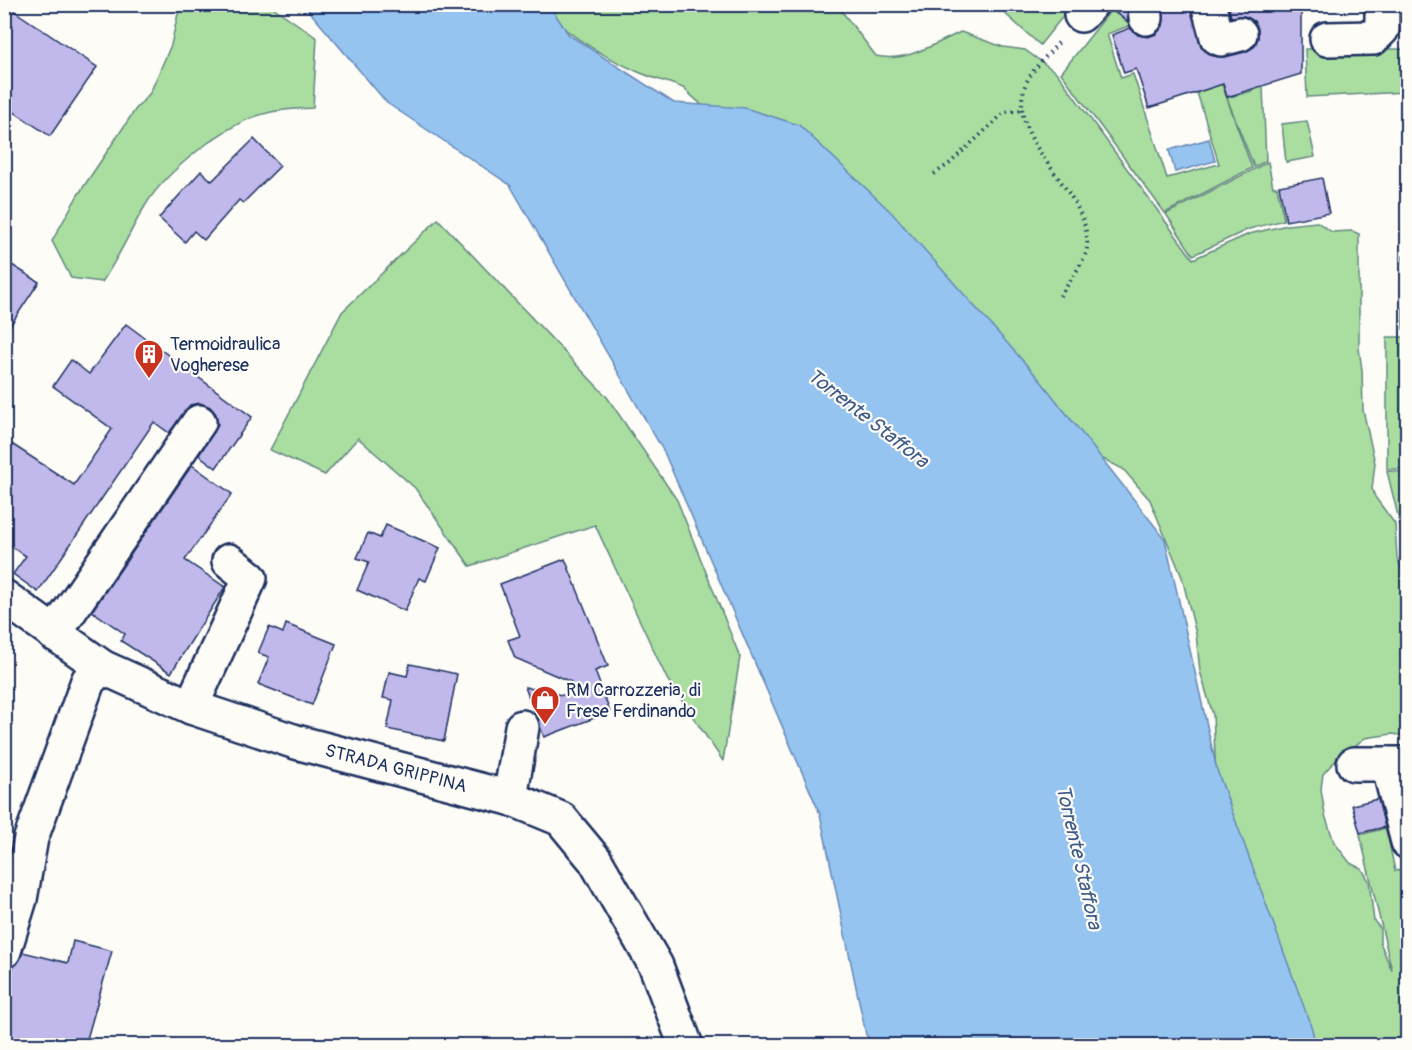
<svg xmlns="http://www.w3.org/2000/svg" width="1412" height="1050" font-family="Pangolin,sans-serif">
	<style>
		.green { fill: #aadea0; stroke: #62867f; stroke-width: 1.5 }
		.water { fill: #96c4f0; stroke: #6588b6; stroke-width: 1.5 }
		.building { fill: #c1b9eb; stroke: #1b2f5e; stroke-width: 1.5 }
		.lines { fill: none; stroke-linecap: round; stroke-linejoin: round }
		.minor-casing { stroke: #1b2f5e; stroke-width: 38 }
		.path { stroke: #1b2f5e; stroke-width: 4; stroke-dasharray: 1.5 4.5; stroke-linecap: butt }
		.minor { stroke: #fdfcf7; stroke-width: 33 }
		.labels { text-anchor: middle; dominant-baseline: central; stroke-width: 4.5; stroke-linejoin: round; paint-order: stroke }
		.poi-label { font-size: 18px; fill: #1b2f5e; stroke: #fdfcf7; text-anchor: start }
		.street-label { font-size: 18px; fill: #1b2f5e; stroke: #fdfcf7 }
		.water-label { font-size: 20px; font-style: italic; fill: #405c8a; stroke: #fdfcf7 }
	</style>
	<rect width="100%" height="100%" fill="#fdfcf7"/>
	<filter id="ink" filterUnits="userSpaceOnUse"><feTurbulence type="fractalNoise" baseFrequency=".0167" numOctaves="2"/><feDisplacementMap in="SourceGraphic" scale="12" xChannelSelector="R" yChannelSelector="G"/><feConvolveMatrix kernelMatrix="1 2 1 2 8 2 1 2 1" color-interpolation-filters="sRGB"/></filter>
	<g filter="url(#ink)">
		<!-- green -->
		<g class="green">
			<path d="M740,4L749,7L765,4L837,5L876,56C906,63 934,44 961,32L1003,47L1025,50L1057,73L1193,259L1249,234L1287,225L1317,222L1332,232L1352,231L1359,234V348L1362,370L1363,410L1375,463L1372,489L1375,497L1395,524L1397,557L1407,584V736L1392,734L1365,738L1333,763L1323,774L1321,789L1325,815L1334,842L1350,863L1362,869L1369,881L1374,921L1380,928V942L1392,971L1360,835L1386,828L1395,871L1407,868V1045H1260L1216,774L1213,715L1200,671L1196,634L1182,577L1150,500L1123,469L1077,446L683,88C667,81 650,78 634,70C598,54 565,32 537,5Z"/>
			<path d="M180,5H270L317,38L313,108C298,109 282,109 267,113C227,122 166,171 145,206C130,231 119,257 102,282L71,278L52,241L78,195L135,110L150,93L171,45Z"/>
			<polygon points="1002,5 1072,5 1040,45 1002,11"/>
			<polygon points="1111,10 1117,15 1119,12 1134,24 1107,34 1121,78 1133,74 1167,178 1219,164 1184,50 1171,40 1202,29 1252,168 1165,213 1061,73"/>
			<polygon points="1261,36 1266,161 1254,167 1227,98 1252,91 1237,42"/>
			<polygon points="1305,49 1407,49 1406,92 1307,97"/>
			<polygon points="1307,121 1315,157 1286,162 1282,124"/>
			<polygon points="1268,162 1273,187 1277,187 1284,220 1249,229 1193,255 1166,214"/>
			<polygon points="438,219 607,397 677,500 740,657 723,761 667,679 595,525 470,566 415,488 358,438 325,475 270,450 342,312"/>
			<rect x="1403" y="256" width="4" height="73"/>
			<rect x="1387" y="337" width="20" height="132"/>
			<polygon points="1387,471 1407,472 1407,553"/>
		</g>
		<!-- water -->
		<g class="water">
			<polygon points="304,5 549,5 569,35 674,103 745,108 799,125 891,212 1040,380 1165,539 1217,770 1312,1029 1316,1045 875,1045 866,1035 820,814 664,452 510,185 387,103"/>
			<polygon points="1209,139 1215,161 1175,172 1169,150"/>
		</g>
		<!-- building -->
		<g class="building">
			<polygon points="4,4 97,67 50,136 4,105"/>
			<polygon points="1109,4 1126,4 1129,23 1109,7"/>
			<polygon points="1164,4 1190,4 1202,48 1213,56 1225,57 1245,52 1254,47 1258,38 1258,29 1254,21 1244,16 1231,17 1228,4 1301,4 1301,74 1227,97 1223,84 1149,108 1136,69 1124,73 1112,35 1130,28 1138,35 1148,37 1156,34 1163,26"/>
			<polygon points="254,139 280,166 243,203 239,200 204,240 194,231 185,242 159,218 201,171 212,181"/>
			<polygon points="1322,178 1329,213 1286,221 1279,186"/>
			<polygon points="4,260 39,282 4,335"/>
			<polygon points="126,324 252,417 216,468 199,455 218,424 216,414 210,407 200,403 190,405 169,433 154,422 38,592 13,574 26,556 4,542 4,439 74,485 112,429 53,386 71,360 89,374"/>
			<polygon points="192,465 232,494 185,560 225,587 171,673 121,641 125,634 92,611"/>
			<polygon points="386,525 440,548 426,581 419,578 405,611 357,590 369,562 357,558 368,533 380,538"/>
			<polygon points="565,559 608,666 595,671 610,712 544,737 525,687 566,696 571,682 515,658 508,640 520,636 500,584"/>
			<polygon points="286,624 336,644 312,705 258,684 269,657 258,653 269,627 283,633"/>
			<polygon points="410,664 457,674 444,741 387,729 393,700 383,698 389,672 407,676"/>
			<polygon points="1378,799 1385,827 1360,833 1352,805"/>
			<polygon points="73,941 112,951 85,1046 4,1046 4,984 8,969 17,964 23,952 68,963"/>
		</g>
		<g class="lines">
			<!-- minor casing -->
			<g class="minor-casing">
				<g id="minor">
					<polyline points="1145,4 1146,18"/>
					<polyline points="1208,4 1217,37 1221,39 1240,34"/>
					<polyline points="1081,15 1091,4"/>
					<polyline points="1327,39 1373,38 1382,29 1382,4"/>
					<path id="s1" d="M4,597L102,667L191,707L296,742L510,798L561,819L595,860L656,966L686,1046"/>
					<polyline points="54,634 199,422"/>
					<polyline points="191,707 250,578 229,561"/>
					<polyline points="1354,764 1408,764"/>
					<polyline points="1388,764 1408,842"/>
					<polyline points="510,798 522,727"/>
					<polyline points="4,951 20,899 31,838 88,681 102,667"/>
				</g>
			</g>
			<!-- path -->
			<g class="path">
				<polyline points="934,174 949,164 1005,112 1023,110"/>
				<path d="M1060,296C1067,285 1086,260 1087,248C1092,190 1008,147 1024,89C1029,71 1048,55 1060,41"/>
			</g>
			<!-- minor -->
			<use href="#minor" class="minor"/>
		</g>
	</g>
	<!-- icons -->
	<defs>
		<g id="building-pin" transform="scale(1.5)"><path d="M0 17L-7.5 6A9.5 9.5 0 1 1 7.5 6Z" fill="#c8321e" stroke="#fdfcf7"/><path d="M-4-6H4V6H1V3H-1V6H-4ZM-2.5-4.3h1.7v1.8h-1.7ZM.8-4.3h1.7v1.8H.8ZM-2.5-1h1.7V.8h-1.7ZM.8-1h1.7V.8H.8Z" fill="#fff"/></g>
		<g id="shop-pin" transform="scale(1.5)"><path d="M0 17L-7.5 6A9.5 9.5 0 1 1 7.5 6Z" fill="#c8321e" stroke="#fdfcf7"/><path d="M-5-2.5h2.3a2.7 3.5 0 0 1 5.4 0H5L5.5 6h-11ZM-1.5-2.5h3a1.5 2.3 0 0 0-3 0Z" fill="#fff"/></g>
	</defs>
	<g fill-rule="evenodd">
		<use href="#building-pin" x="149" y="354"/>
		<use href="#shop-pin" x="545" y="700"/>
	</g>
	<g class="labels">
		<!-- poi labels -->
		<g class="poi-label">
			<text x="170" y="344">Termoidraulica<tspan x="170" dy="21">Vogherese</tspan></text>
			<text x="566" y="690">RM Carrozzeria, di<tspan x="566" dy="21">Frese Ferdinando</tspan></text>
		</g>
		<!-- street labels -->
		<g class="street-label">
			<text stroke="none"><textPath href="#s1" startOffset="432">STRADA GRIPPINA</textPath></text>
		</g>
		<!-- water labels -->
		<g class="water-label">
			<text transform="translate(868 418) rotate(38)">Torrente Staffora</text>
			<text transform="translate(1079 857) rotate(77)">Torrente Staffora</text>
		</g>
	</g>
	<!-- margin -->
	<rect width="1412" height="1050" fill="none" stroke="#fdfcf7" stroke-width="24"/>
	<rect x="12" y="12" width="1388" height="1026" fill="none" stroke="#1b2f5e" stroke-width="2" filter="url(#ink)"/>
</svg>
